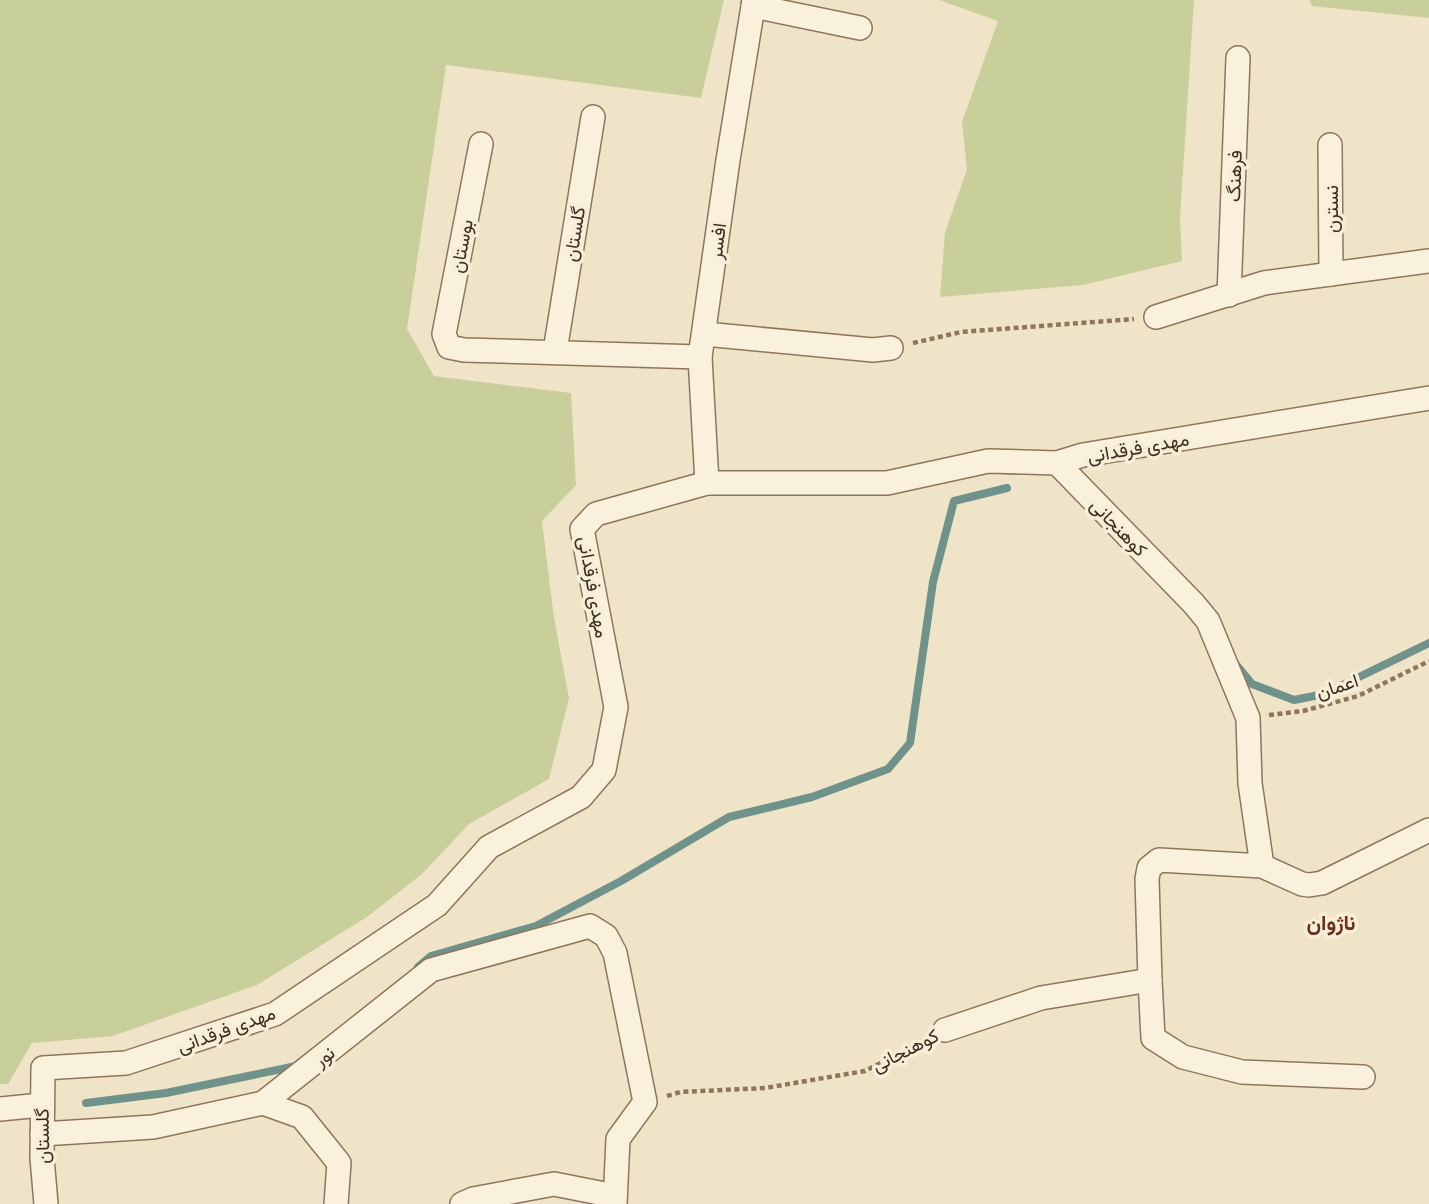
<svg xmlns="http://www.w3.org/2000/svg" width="1429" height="1204" font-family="'IBM Plex Serif',Vazirmatn,serif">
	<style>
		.green { fill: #c9cf9b }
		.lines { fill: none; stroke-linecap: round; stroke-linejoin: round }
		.stream { stroke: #6f938a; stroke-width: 8 }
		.minor-casing { stroke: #8d765c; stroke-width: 26 }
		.path { stroke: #8d765c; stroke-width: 4.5; stroke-dasharray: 5 3.5; stroke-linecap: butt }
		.minor { stroke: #faf1dc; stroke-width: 23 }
		.labels { text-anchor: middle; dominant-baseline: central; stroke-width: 7; stroke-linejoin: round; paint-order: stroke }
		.street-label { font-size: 19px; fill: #3d2e20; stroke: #f7eed8 }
		.neighbourhood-label { font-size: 21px; font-weight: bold; fill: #6b2e1e; stroke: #f7eed8 }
	</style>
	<rect width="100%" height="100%" fill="#f0e4c8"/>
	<!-- green -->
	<g class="green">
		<polygon points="0,0 724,0 701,98 446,65 407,329 434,376 571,393 576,485 542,521 554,618 569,698 549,779 469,824 422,874 367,917 257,985 113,1036 32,1043 8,1084 0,1084"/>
		<polygon points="939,0 1194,0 1180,218 1182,261 1083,285 940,297 945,233 967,169 962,122 998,21"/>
		<polygon points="1309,0 1429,0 1429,18 1312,6"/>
	</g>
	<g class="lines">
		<!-- stream -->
		<g class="stream">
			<polyline points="1234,662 1252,684 1294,700 1324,694 1429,643"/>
			<polyline points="418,967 431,956 536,926 621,881 729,817 812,797 888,769 910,743 933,582 954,501 1007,488"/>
			<polyline points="86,1103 166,1093 296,1066 299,1063"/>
		</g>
		<!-- minor casing -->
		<g class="minor-casing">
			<g id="minor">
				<polyline points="753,6 860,28"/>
				<polyline points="481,144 444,334 449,347 464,350 700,357"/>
				<polyline points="1330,145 1331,274"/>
				<polyline points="1229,295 1238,58"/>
				<polyline points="1156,317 1264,283 1429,261"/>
				<polyline points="705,334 873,350 891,348"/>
				<polyline points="555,351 593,117"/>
				<polyline points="1057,463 1194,604 1208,621 1248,718 1250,783 1262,866"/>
				<polyline points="707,483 700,357 728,160 754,0"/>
				<polyline points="1150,980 1153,1038 1183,1057 1242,1072 1363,1077"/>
				<polyline points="945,1030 1041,998 1150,980 1147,879 1149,868 1159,860 1262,866 1302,884 1309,885 1322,883 1429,830"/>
				<polyline points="263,1103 302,1117 339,1163 336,1204"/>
				<polyline points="0,1109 41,1105"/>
				<polyline points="42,1134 153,1127 263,1103 431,970 590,926 606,936 615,953 645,1102 618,1139 615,1204"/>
				<polyline points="46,1204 42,1158 43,1068 126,1063 275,1014 437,905 489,847 581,797 604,770 616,707 582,529 596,514 707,483 887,483 988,461 1057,463 1083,455 1429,398"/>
				<polyline points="462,1204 473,1199 554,1184 615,1196"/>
			</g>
		</g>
		<!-- path -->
		<g class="path">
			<polyline points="913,343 961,332 1134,319"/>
			<polyline points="1269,715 1303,711 1358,696 1429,661"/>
			<polyline points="667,1096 680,1092 765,1088 865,1071 926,1040"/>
		</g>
		<!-- minor -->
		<use href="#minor" class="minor"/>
	</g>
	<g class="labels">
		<!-- street labels -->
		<g class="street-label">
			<text transform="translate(1234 176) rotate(-88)">فرهنگ</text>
			<text transform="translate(1331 209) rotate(-90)">نسترن</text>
			<text transform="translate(574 234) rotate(-81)">گلستان</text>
			<text transform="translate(717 241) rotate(-83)">افسر</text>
			<text transform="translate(461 246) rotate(-79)">بوستان</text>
			<text transform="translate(1138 447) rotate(-10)">مهدی فرقدانی</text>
			<text transform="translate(1119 527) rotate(46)">کوهنجانی</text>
			<text transform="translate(594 587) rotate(80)">مهدی فرقدانی</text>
			<text transform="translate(1337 686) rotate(-18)">اعمان</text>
			<text transform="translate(226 1029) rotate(-20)">مهدی فرقدانی</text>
			<text transform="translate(905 1050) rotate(-27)">کوهنجانی</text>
			<text transform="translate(324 1056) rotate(-38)">نور</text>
			<text transform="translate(42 1136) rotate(-91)">گلستان</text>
		</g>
		<!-- neighbourhood labels -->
		<g class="neighbourhood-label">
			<text x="1331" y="922">ناژوان</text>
		</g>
	</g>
</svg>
